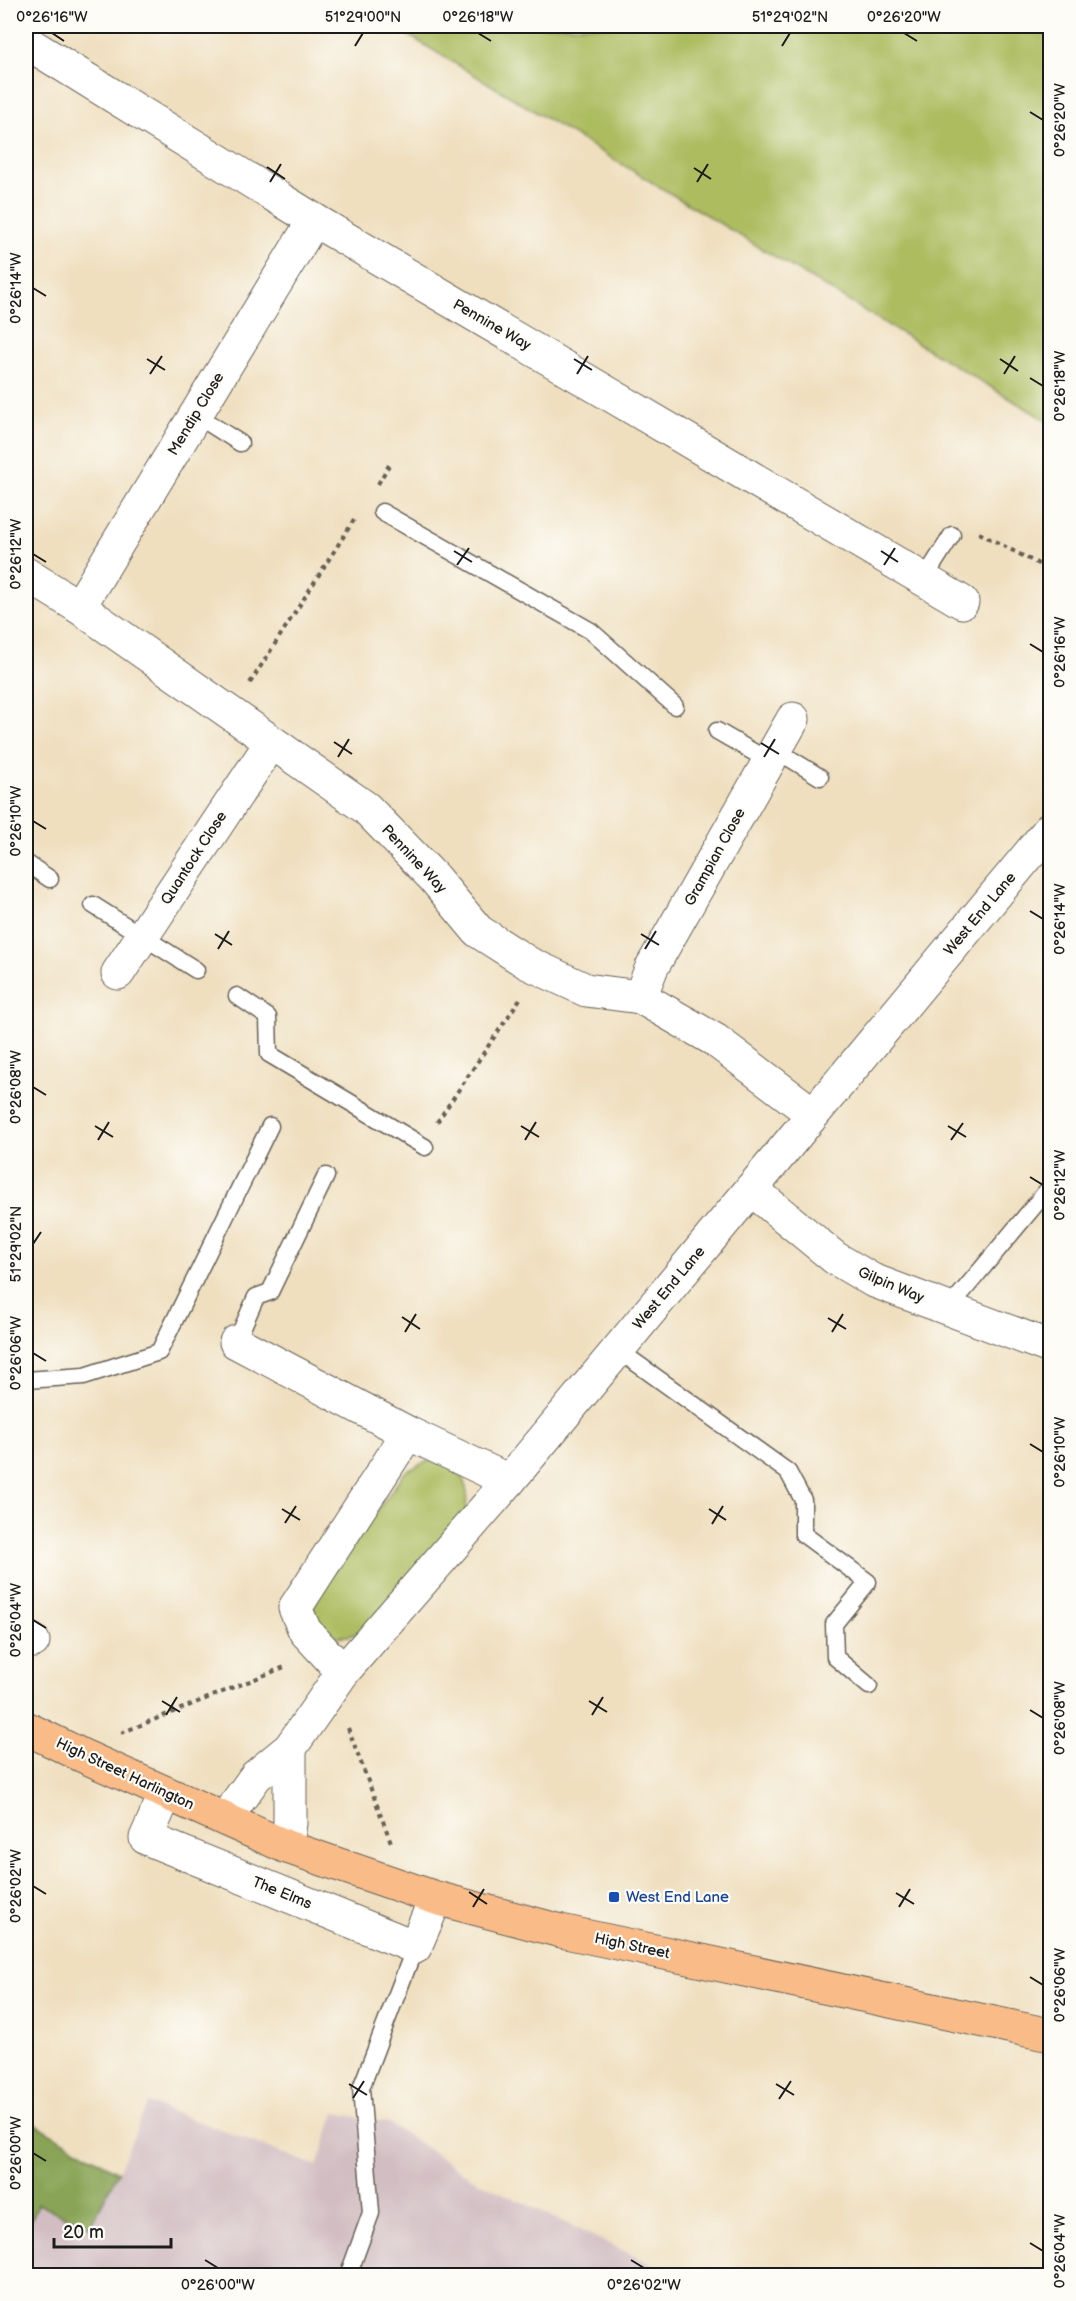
<svg xmlns="http://www.w3.org/2000/svg" width="1076" height="2301" font-family="'Balsamiq Sans',sans-serif">
	<style>
		.industrial { fill: #d2bec2 }
		.green { fill: #acbc5f; stroke: #646c3e; stroke-width: 1.5 }
		.forest { fill: #89a456; stroke: #526039; stroke-width: 1.5 }
		.lines { fill: none; stroke-linecap: round; stroke-linejoin: round }
		.lane-casing { stroke: #666055; stroke-width: 19 }
		.street-casing { stroke: #666055; stroke-width: 35 }
		.primary-casing { stroke: #666055; stroke-width: 35 }
		.path { stroke: #666055; stroke-width: 4; stroke-dasharray: 4.5 4.5; stroke-linecap: butt }
		.lane { stroke: #fff; stroke-width: 16 }
		.street { stroke: #fff; stroke-width: 33 }
		.primary { stroke: #f9bc89; stroke-width: 33 }
		.ticks { fill: none; stroke: #1c1c1c; stroke-width: 2 }
		.transit-dot { fill: #1a4fb4; stroke: #fdfcf7; stroke-width: 2 }
		.labels { text-anchor: middle; dominant-baseline: central; stroke-width: 4.5; stroke-linejoin: round; paint-order: stroke }
		.street-label { font-size: 15px; fill: #1c1c1c; stroke: #fdfcf7 }
		.transit-label { font-size: 15px; fill: #164399; stroke: #fdfcf7; text-anchor: start }
		.neatline { fill: none; stroke: #1c1c1c; stroke-width: 2 }
		.ticks-label { font-size: 15px; text-anchor: middle; fill: #1c1c1c }
	</style>
	<rect width="100%" height="100%" fill="#fdfcf7"/>
	<filter id="ink" filterUnits="userSpaceOnUse"><feTurbulence type="fractalNoise" baseFrequency=".0167" numOctaves="2"/><feDisplacementMap in="SourceGraphic" scale="12" xChannelSelector="R" yChannelSelector="G"/><feConvolveMatrix kernelMatrix="1 2 1 2 8 2 1 2 1" color-interpolation-filters="sRGB"/></filter>
	<filter id="wash" filterUnits="userSpaceOnUse"><feTurbulence type="fractalNoise" baseFrequency=".008" numOctaves="4" result="noise"/><feDisplacementMap in="SourceGraphic" scale="24" xChannelSelector="R" yChannelSelector="G"/><feGaussianBlur stdDeviation="1.35" result="paint"/><feColorMatrix in="noise" values="0 0 0 0 0 0 0 0 0 0 0 0 0 0 0 0 0 1.4 0 .05"/><feComposite in="paint" operator="in"/></filter>
	<g filter="url(#wash)">
		<rect width="100%" height="100%" fill="#efdfbf"/>
		<!-- industrial -->
		<polygon class="industrial" points="148,2103 317,2166 335,2113 387,2122 473,2179 674,2275 26,2276 26,2233 37,2204 90,2227 118,2172"/>
		<!-- green -->
		<g class="green">
			<polygon points="393,26 1050,26 1050,423"/>
			<polygon points="427,1461 448,1464 463,1479 467,1491 466,1512 362,1632 349,1636 332,1637 312,1615 319,1591 405,1472"/>
		</g>
		<!-- forest -->
		<polygon class="forest" points="26,2119 118,2172 90,2227 38,2204 26,2233"/>
	</g>
	<g filter="url(#ink)">
		<g class="lines">
			<!-- lane casing -->
			<g class="lane-casing">
				<g id="lane">
					<polyline points="196,415 240,443"/>
					<polyline points="382,512 591,631 675,706"/>
					<polyline points="924,579 952,535"/>
					<polyline points="717,731 769,761"/>
					<polyline points="776,750 820,777"/>
					<polyline points="26,863 50,879"/>
					<polyline points="93,905 196,970"/>
					<polyline points="237,996 268,1017 269,1054 425,1147"/>
					<polyline points="949,1308 1050,1187"/>
					<polyline points="236,1342 256,1297 270,1292 326,1176"/>
					<polyline points="618,1350 788,1472 803,1500 803,1534 868,1582 834,1624 835,1657 869,1686"/>
					<polyline points="26,1380 84,1376 159,1352 270,1126"/>
					<polyline points="348,2276 371,2213 361,2088 415,1947"/>
				</g>
			</g>
			<!-- street casing -->
			<g class="street-casing">
				<g id="street">
					<polyline points="26,42 314,220 962,602"/>
					<polyline points="26,574 79,607 366,808 434,878 478,931 528,963 586,990 640,997 715,1040 813,1114"/>
					<polyline points="79,607 314,220"/>
					<polyline points="118,973 271,743"/>
					<polyline points="640,997 652,967 793,719"/>
					<polyline points="751,1189 835,1258 872,1280 1050,1347"/>
					<polyline points="236,1342 408,1433 509,1481"/>
					<polyline points="26,1637 33,1641"/>
					<polyline points="343,1672 305,1631 295,1608 408,1433"/>
					<polyline points="166,1793 146,1838 415,1947 436,1898"/>
					<polyline points="225,1819 256,1776 290,1748 343,1672 509,1481 1050,829"/>
					<polyline points="287,1847 290,1823 290,1748"/>
				</g>
			</g>
			<!-- primary casing -->
			<g class="primary-casing">
				<polyline id="primary" points="26,1728 81,1755 287,1847 436,1898 561,1931 1050,2035"/>
			</g>
			<!-- path -->
			<g class="path">
				<polyline points="378,484 389,465"/>
				<polyline points="979,533 1050,570"/>
				<polyline points="250,683 354,520"/>
				<polyline points="437,1122 520,999"/>
				<polyline points="348,1728 392,1845"/>
				<polyline points="121,1733 287,1666"/>
			</g>
			<!-- lane -->
			<use href="#lane" class="lane"/>
			<!-- street -->
			<use href="#street" class="street"/>
			<!-- primary -->
			<use href="#primary" class="primary"/>
		</g>
	</g>
	<!-- ticks -->
	<path class="ticks" d="M52,33L64,41M478,33L491,41M904,33L917,41M355,46L363,33M782,46L790,33M1030,112L1043,120M267,167L285,179M694,168L711,179M270,182L281,164M697,182L708,164M33,288L46,296M147,359L165,370M574,359L592,370M1000,359L1018,371M150,374L162,356M577,374L588,356M1004,374L1015,356M1030,378L1043,386M454,551L472,562M881,551L898,562M33,554L46,562M457,565L469,548M884,565L895,548M1030,644L1043,652M334,742L352,754M761,743L779,754M338,757L349,739M764,757L775,739M33,821L46,829M1030,911L1043,919M215,934L232,945M641,934L659,945M218,949L229,931M645,949L656,931M33,1087L46,1095M95,1126L113,1137M521,1126L539,1137M948,1126L966,1137M98,1140L109,1122M525,1140L536,1122M951,1140L963,1123M1030,1177L1043,1185M33,1244L41,1232M402,1317L420,1329M828,1318L846,1329M405,1332L416,1314M832,1332L843,1314M33,1353L46,1361M1030,1444L1043,1452M282,1509L300,1520M709,1509L726,1520M285,1523L296,1506M712,1524L723,1506M33,1620L46,1628M162,1701L180,1712M589,1701L607,1712M1030,1710L1043,1718M166,1715L177,1697M592,1715L603,1697M33,1886L46,1894M469,1892L487,1904M896,1893L914,1904M473,1907L484,1889M899,1907L910,1889M1030,1977L1043,1985M349,2084L367,2095M776,2084L794,2095M353,2098L364,2081M779,2099L791,2081M33,2153L46,2161M1030,2243L1043,2251M205,2260L218,2268M631,2260L644,2268"/>
	<!-- markers -->
	<rect class="transit-dot" x="608" y="1891" width="12" height="12" rx="3"/>
	<g class="labels">
		<!-- street labels -->
		<g class="street-label">
			<text transform="translate(492 325) rotate(30)">Pennine Way</text>
			<text transform="translate(196 414) rotate(-59)">Mendip Close</text>
			<text transform="translate(715 857) rotate(-61)">Grampian Close</text>
			<text transform="translate(194 858) rotate(-57)">Quantock Close</text>
			<text transform="translate(414 859) rotate(47)">Pennine Way</text>
			<text transform="translate(980 914) rotate(-50)">West End Lane</text>
			<text transform="translate(891 1285) rotate(23)">Gilpin Way</text>
			<text transform="translate(669 1288) rotate(-50)">West End Lane</text>
			<text transform="translate(125 1774) rotate(25)">High Street Harlington</text>
			<text transform="translate(282 1893) rotate(22)">The Elms</text>
			<text transform="translate(632 1946) rotate(12)">High Street</text>
		</g>
		<!-- transit labels -->
		<g class="transit-label">
			<text x="626" y="1897">West End Lane</text>
		</g>
	</g>
	<!-- margin -->
	<rect width="1076" height="2301" fill="none" stroke="#fdfcf7" stroke-width="66"/>
	<!-- scale -->
	<path d="M54 2238v9h117v-9" fill="none" stroke="#1c1c1c" stroke-width="3"/>
	<text x="63" y="2238" font-size="18" fill="#1c1c1c" stroke="#fdfcf7" stroke-width="4.5" paint-order="stroke">20 m</text>
	<rect x="33" y="33" width="1010" height="2235" class="neatline"/>
	<g class="ticks-label">
		<text x="52" y="22">0°26'16"W</text>
		<text x="363" y="22">51°29'00"N</text>
		<text x="478" y="22">0°26'18"W</text>
		<text x="790" y="22">51°29'02"N</text>
		<text x="904" y="22">0°26'20"W</text>
		<text transform="translate(1060 120) rotate(-90)" y="5">0°26'20"W</text>
		<text transform="translate(16 288) rotate(-90)" y="5">0°26'14"W</text>
		<text transform="translate(1060 386) rotate(-90)" y="5">0°26'18"W</text>
		<text transform="translate(16 554) rotate(-90)" y="5">0°26'12"W</text>
		<text transform="translate(1060 652) rotate(-90)" y="5">0°26'16"W</text>
		<text transform="translate(16 821) rotate(-90)" y="5">0°26'10"W</text>
		<text transform="translate(1060 919) rotate(-90)" y="5">0°26'14"W</text>
		<text transform="translate(16 1087) rotate(-90)" y="5">0°26'08"W</text>
		<text transform="translate(1060 1185) rotate(-90)" y="5">0°26'12"W</text>
		<text transform="translate(16 1244) rotate(-90)" y="5">51°29'02"N</text>
		<text transform="translate(16 1353) rotate(-90)" y="5">0°26'06"W</text>
		<text transform="translate(1060 1452) rotate(-90)" y="5">0°26'10"W</text>
		<text transform="translate(16 1620) rotate(-90)" y="5">0°26'04"W</text>
		<text transform="translate(1060 1718) rotate(-90)" y="5">0°26'08"W</text>
		<text transform="translate(16 1886) rotate(-90)" y="5">0°26'02"W</text>
		<text transform="translate(1060 1985) rotate(-90)" y="5">0°26'06"W</text>
		<text transform="translate(16 2153) rotate(-90)" y="5">0°26'00"W</text>
		<text transform="translate(1060 2251) rotate(-90)" y="5">0°26'04"W</text>
		<text x="218" y="2290">0°26'00"W</text>
		<text x="644" y="2290">0°26'02"W</text>
	</g>
</svg>
